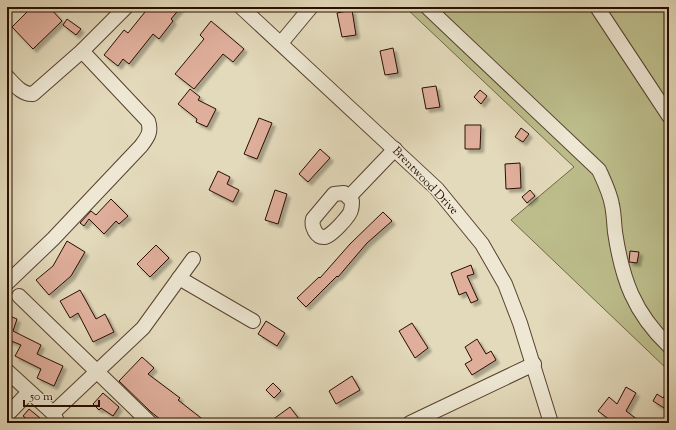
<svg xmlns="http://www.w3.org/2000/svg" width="676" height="430" font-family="'Sorts Mill Goudy',serif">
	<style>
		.green { fill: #bcbd8b; stroke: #726646 }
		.building { fill: #e0af9c; stroke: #290e00; filter: url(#shadow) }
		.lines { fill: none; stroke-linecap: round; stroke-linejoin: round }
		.minor-casing { stroke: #58412f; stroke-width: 16 }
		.minor { stroke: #ede7d3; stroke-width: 14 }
		.labels { text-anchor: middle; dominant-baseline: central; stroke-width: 3; stroke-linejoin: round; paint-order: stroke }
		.street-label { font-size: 12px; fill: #290e00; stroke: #ede7d3 }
	</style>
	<defs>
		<filter id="shadow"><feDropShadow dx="3.5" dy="3.5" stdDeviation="1" flood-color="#0004"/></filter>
	</defs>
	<rect width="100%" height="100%" fill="#e3dabb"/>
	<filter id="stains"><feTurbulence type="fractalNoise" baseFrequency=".005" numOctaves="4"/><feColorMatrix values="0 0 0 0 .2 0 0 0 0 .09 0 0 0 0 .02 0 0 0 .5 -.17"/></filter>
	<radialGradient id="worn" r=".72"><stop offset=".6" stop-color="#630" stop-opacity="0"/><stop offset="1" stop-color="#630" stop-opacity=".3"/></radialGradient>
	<!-- green -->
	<polygon class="green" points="405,7 669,7 669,371 511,220 574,167"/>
	<!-- building -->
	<g class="building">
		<polygon points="32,7 49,7 62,21 33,49 12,27"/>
		<polygon points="149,7 181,7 171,19 173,21 159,39 153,34 129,64 123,59 118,66 104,55 124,30 128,33"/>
		<polygon points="352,10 356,35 342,37 337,13"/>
		<polygon points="67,19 81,29 76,35 63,25"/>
		<polygon points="211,21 244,49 233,62 223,54 194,89 175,74 204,39 200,35"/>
		<polygon points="393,48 398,73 385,75 380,51"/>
		<polygon points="436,86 440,107 426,109 422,88"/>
		<polygon points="190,89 200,97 198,100 216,109 207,127 196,122 197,119 178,104"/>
		<polygon points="480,90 487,96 481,104 474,97"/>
		<polygon points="259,118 272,123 257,159 244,154"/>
		<polygon points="465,125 481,125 480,149 465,149"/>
		<polygon points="521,128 529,134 523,142 515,137"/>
		<polygon points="320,149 330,158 308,182 299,174"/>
		<polygon points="520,163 521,188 506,189 505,164"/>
		<polygon points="218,171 230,177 227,184 239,190 233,202 209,190"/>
		<polygon points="275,190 287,194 278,224 265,220"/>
		<polygon points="530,190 535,196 527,203 522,197"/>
		<polygon points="111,199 128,216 119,224 116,221 104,234 89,219 84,226 80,223 91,211 96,215"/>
		<polygon points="383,212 392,221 367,243 338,277 337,276 306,307 297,298 319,277 320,278 350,244"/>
		<polygon points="67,241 85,252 71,276 49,295 36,280 53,266"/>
		<polygon points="156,245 169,258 150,277 137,264"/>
		<polygon points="630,251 639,252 637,263 629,262"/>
		<polygon points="471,265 474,274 467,276 478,300 471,303 466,292 459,295 451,273"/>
		<polygon points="80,290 96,319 105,314 114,332 93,342 78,313 70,318 60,301"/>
		<polygon points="7,315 17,319 13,331 41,345 37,354 63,366 54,386 37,378 41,369 15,356 21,345 9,340 7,344"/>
		<polygon points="266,321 285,333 277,346 258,334"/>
		<polygon points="412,323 428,348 415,358 399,331"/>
		<polygon points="477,339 486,354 491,351 496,360 472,375 465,364 472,360 465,347"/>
		<polygon points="142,357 154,368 148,374 180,398 178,400 201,418 197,423 165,423 151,412 119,381"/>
		<polygon points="352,376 360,390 336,404 329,391"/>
		<polygon points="273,383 281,391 274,398 266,390"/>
		<polygon points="626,387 636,393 626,411 642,423 614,423 598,411 609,397 617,404"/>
		<polygon points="669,389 669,411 653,401 657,394 663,398"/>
		<polygon points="103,393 119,407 113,416 101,408 99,410 93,404"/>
		<polygon points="290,407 299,419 293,423 268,423"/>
		<polygon points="29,409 46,423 32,423 23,416"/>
	</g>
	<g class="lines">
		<!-- minor casing -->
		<g class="minor-casing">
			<g id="minor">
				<polyline points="241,7 437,189 482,244 505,284 520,323 551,423"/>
				<path d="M427,7L599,170C604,181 610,193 612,205C614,214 614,223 615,232C622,279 634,313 669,346"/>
				<polyline points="597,7 669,116"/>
				<polyline points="281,43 311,7"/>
				<path d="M7,77C14,84 22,95 33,94L82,51L126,7"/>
				<path d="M344,193L352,201C352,204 352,207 351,210C350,216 330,237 325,237C316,238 311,226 313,219L334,194Z"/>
				<polyline points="349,197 395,149"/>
				<polyline points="179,278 253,321"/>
				<path d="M7,283L53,239L141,146C147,138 152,132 148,121L82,51"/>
				<polyline points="19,296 150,423"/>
				<polyline points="7,371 53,413 58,423"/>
				<polyline points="53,413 143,328 193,259"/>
				<polyline points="7,415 28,393"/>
				<polyline points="410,423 534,364"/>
			</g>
		</g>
		<!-- minor -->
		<use href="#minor" class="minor"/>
	</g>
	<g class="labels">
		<!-- street labels -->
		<g class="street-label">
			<text transform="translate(425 181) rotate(46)">Brentwood Drive</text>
		</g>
	</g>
	<!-- margin -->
	<rect width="676" height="430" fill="none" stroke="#e3dabb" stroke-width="24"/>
	<rect x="8" y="8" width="660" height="414" fill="none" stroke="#290e00" stroke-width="2"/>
	<rect x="12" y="12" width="652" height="406" fill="none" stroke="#290e00"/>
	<!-- scale -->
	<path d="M24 400v6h75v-6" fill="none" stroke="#290e00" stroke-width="2"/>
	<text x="30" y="400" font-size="12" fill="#290e00" stroke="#ede7d3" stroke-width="3" paint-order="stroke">50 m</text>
	<rect width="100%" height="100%" filter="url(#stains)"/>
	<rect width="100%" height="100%" fill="url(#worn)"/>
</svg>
